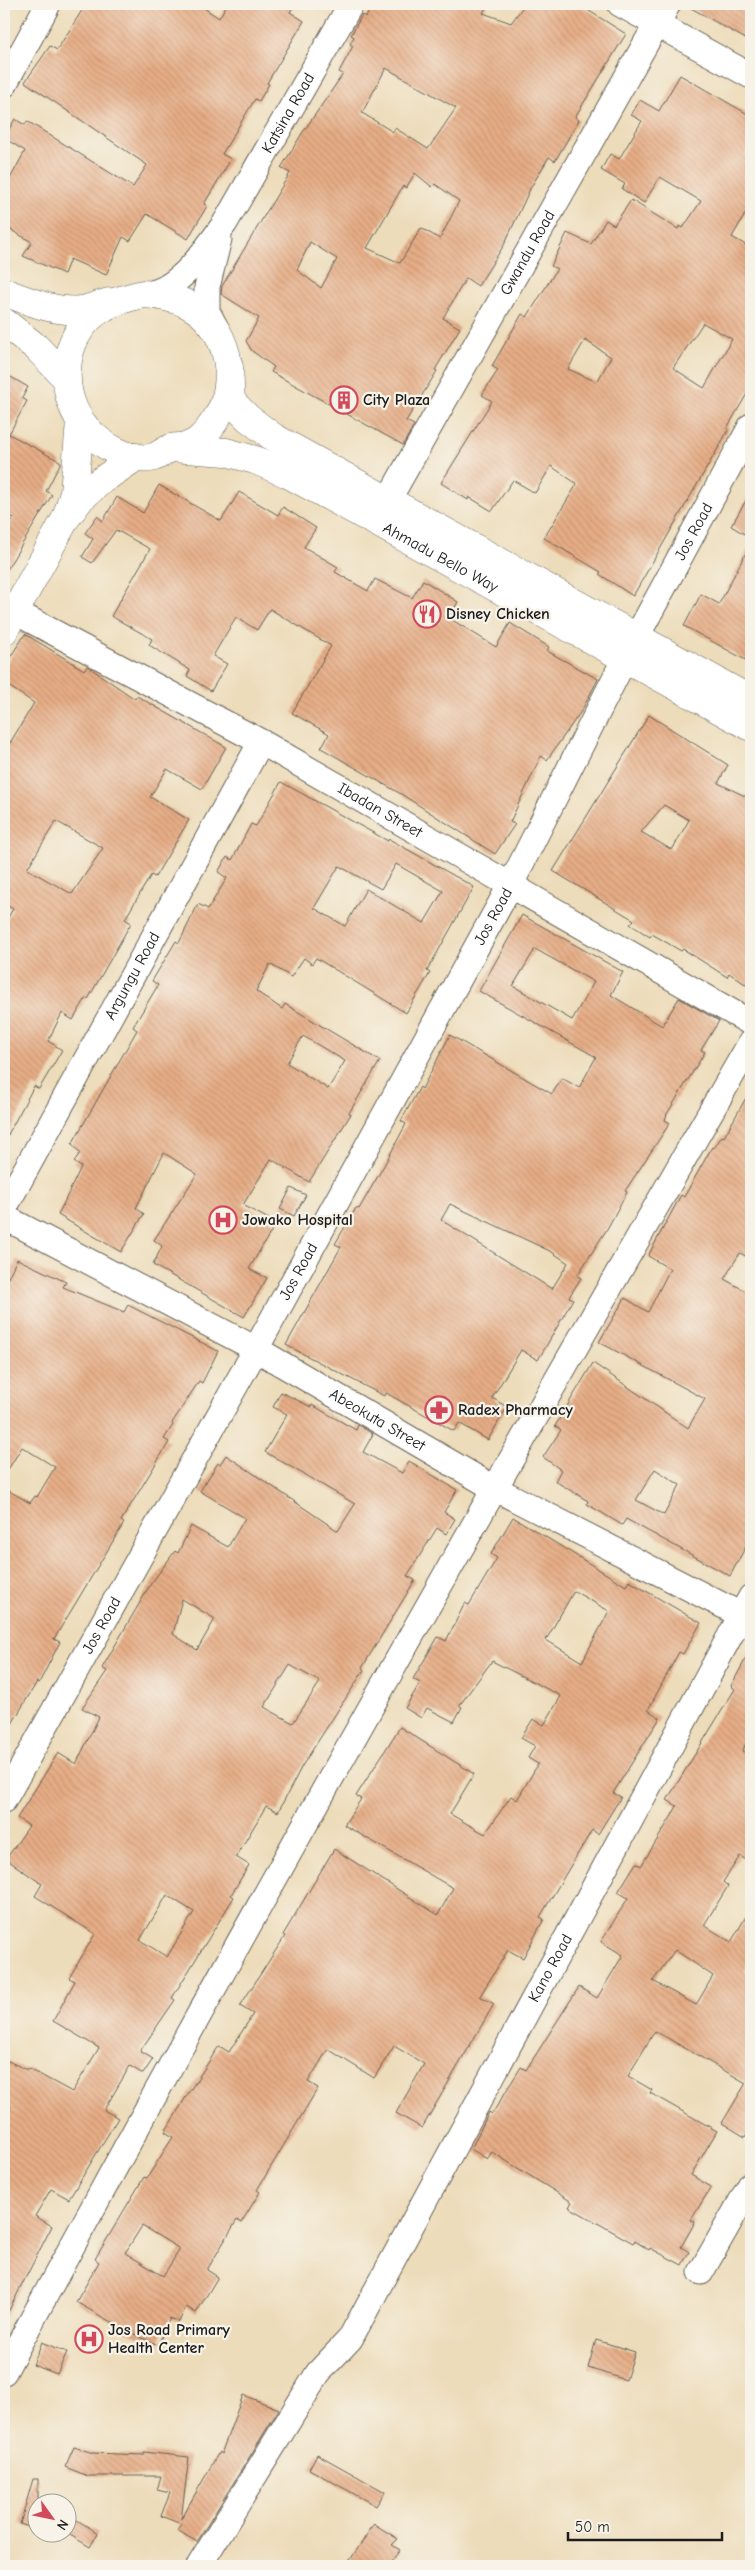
<svg xmlns="http://www.w3.org/2000/svg" width="755" height="2570" font-family="'Comic Neue',sans-serif">
	<style>
		.building { fill: url(#building-back-hatch); fill-rule: evenodd }
		.lines { fill: none; stroke-linecap: round; stroke-linejoin: round }
		.minor-casing { stroke: #655f53; stroke-width: 27 }
		.tertiary-casing { stroke: #655f53; stroke-width: 29 }
		.primary-casing { stroke: #655f53; stroke-width: 29 }
		.minor { stroke: #fff; stroke-width: 25 }
		.tertiary { stroke: #fff; stroke-width: 28 }
		.primary { stroke: #fff; stroke-width: 28 }
		.labels { text-anchor: middle; dominant-baseline: central; stroke-width: 4.5; stroke-linejoin: round; paint-order: stroke }
		.street-label { font-size: 16px; fill: #1c1c1c; stroke: #f7f3e8 }
		.poi-label { font-size: 16px; font-weight: bold; fill: #1c1c1c; stroke: #f7f3e8; text-anchor: start }
	</style>
	<defs>
		<pattern id="building-back-hatch" width="6" height="6" patternUnits="userSpaceOnUse" patternTransform="scale(1.25)"><rect width="6" height="6" fill="#e6ad86"/><path d="M-1 5l2 2M0 0l6 6M5-1l2 2" fill="none" stroke="#c59473"/></pattern>
	</defs>
	<rect width="100%" height="100%" fill="#f7f3e8"/>
	<filter id="ink" filterUnits="userSpaceOnUse"><feTurbulence type="fractalNoise" baseFrequency=".02" numOctaves="2"/><feDisplacementMap in="SourceGraphic" scale="10" xChannelSelector="R" yChannelSelector="G"/><feConvolveMatrix kernelMatrix="1 2 1 2 8 2 1 2 1" color-interpolation-filters="sRGB"/></filter>
	<filter id="wash" filterUnits="userSpaceOnUse"><feTurbulence type="fractalNoise" baseFrequency=".0096" numOctaves="4" result="noise"/><feDisplacementMap in="SourceGraphic" scale="20" xChannelSelector="R" yChannelSelector="G"/><feGaussianBlur stdDeviation="1.12" result="paint"/><feColorMatrix in="noise" values="0 0 0 0 0 0 0 0 0 0 0 0 0 0 0 0 0 1.4 0 .05"/><feComposite in="paint" operator="in"/></filter>
	<g filter="url(#wash)">
		<rect width="100%" height="100%" fill="#eddcba"/>
		<g id="blocks">
			<!-- building -->
			<g class="building">
				<polygon points="86,4 198,4 219,18 227,4 295,4 290,12 304,21 267,83 269,84 259,101 255,99 222,154 231,159 204,204 207,206 188,239 147,214 130,241 123,237 106,275 70,259 64,274 23,256 32,242 4,226 4,190 25,151 4,138 15,119 25,125 27,121 133,187 147,165 25,82 50,46 57,50"/>
				<path d="M373,4H488L483,13L511,23L525,4H578L626,34L575,117L579,120L555,161L549,157L531,187L504,245L478,286L466,278L443,318L460,328L435,370L437,371L406,421L414,425L403,445L271,372L274,367L252,351L246,341L259,318L221,294L222,286L290,173L281,168L301,135L343,74L339,72L353,46L350,44L354,37L351,35L362,15L366,17ZM386,68L456,108L428,149L395,128L393,132L362,113ZM415,173L432,187L435,184L459,201L440,239L421,228L400,263L367,248L403,186L406,188ZM310,242L337,259L321,288L297,270Z"/>
				<polygon points="684,4 751,4 751,42"/>
				<path d="M680,75L751,116V144L745,155L751,159V204L732,237L751,248V387L727,428L729,429L633,596L599,574L601,572L544,538L577,484L551,466L535,493L513,480L492,511L469,497L468,500L441,483L492,401L482,395L498,370L492,366L522,314L527,317L557,269L551,266L567,233L591,244L606,220L614,225L631,200L678,229L680,226L683,228L701,201L660,177L644,203L622,189L625,184L601,170L610,154L619,159L642,121L631,115L640,100L659,111ZM703,323L732,339L704,388L673,368ZM585,340L611,357L597,382L568,369Z"/>
				<polygon points="4,373 28,387 22,398 27,401 9,434 61,462 46,491 52,495 4,574 4,534 14,518 4,512"/>
				<polygon points="159,485 221,521 239,492 278,515 283,507 316,528 304,547 338,567 335,572 368,591 375,579 412,598 423,580 458,602 449,618 496,647 510,623 549,647 547,651 598,679 582,710 547,760 541,756 510,822 515,824 495,854 401,794 321,748 329,734 292,713 331,646 270,609 257,630 236,617 213,656 227,664 211,691 187,676 190,670 149,645 152,639 111,616 150,549 116,530 92,563 82,557 93,539 85,533 97,516 103,521 117,497 143,513"/>
				<polygon points="751,492 751,538 731,526"/>
				<polygon points="751,543 751,663 684,626 701,594 719,604"/>
				<path d="M25,634L84,670L87,666L135,699L137,696L226,747L202,789L167,769L150,797L189,820L155,877L151,875L125,919L131,923L88,999L86,998L73,1020L62,1013L48,1041L62,1050L39,1089L34,1086L4,1142V924L13,909L4,904V739L10,743L34,703L4,683V667ZM56,821L103,848L72,894L27,869Z"/>
				<path d="M649,715L728,765L718,783L751,799V988L729,973L727,977L683,949L681,951L652,934L650,937L630,924L634,920L553,871ZM664,805L689,820L672,850L641,832Z"/>
				<path d="M281,782L388,841L389,839L474,887L427,971L430,973L406,1013L316,958L312,964L304,958L291,977L270,964L256,991L282,1009L285,1004L380,1061L349,1113L351,1114L309,1182L271,1159L243,1205L276,1223L249,1269L267,1278L244,1317L153,1265L162,1246L154,1240L197,1174L164,1153L136,1208L144,1214L121,1252L58,1215L81,1167L74,1162L80,1153L72,1144L137,1030L133,1027L158,985L152,981L176,941L179,943L198,904L208,909L227,878L218,872L227,857L232,860L251,824L256,826ZM396,864L443,891L424,923L366,889L345,926L314,908L339,866L381,889ZM303,1036L345,1061L328,1089L287,1063Z"/>
				<path d="M522,915L623,972L611,995L662,1026L679,998L719,1021L701,1050L705,1052L667,1114L665,1120L670,1123L625,1191L627,1192L607,1229L577,1276L581,1278L569,1297L573,1299L548,1343L538,1360L521,1350L492,1398L507,1407L488,1440L459,1423L454,1431L386,1393L384,1396L286,1345L341,1247L335,1244L356,1208L359,1209L386,1162L406,1124L401,1121L420,1087L422,1089L450,1035L552,1094L562,1078L579,1088L596,1057L479,991ZM535,949L594,982L572,1020L513,986ZM450,1204L552,1252L568,1263L552,1289L441,1220Z"/>
				<path d="M751,1089V1259L740,1253L724,1279L751,1294V1537L730,1576L626,1519L622,1525L587,1504L588,1501L555,1481L561,1470L543,1457L561,1430L555,1426L593,1363L688,1428L705,1399L599,1342L625,1298L648,1312L670,1269L648,1256L681,1195L684,1197L712,1147L714,1148L722,1136L724,1137ZM655,1469L680,1485L664,1515L636,1500Z"/>
				<polygon points="291,1188 306,1195 294,1216 280,1209"/>
				<polygon points="17,1259 66,1282 63,1287 124,1312 128,1305 218,1351 202,1383 199,1381 172,1423 173,1425 164,1439 169,1442 121,1521 124,1523 54,1639 60,1642 39,1683 37,1682 4,1737 4,1488 30,1503 35,1496 37,1497 55,1467 22,1447 4,1476 4,1286"/>
				<path d="M281,1392L311,1407L312,1405L356,1430L358,1425L373,1434L363,1452L402,1473L409,1461L457,1490L444,1512L455,1519L446,1534L437,1528L407,1576L415,1580L362,1668L364,1670L302,1766L278,1812L266,1806L236,1857L249,1865L231,1895L234,1897L172,1998L175,2000L140,2051L153,2059L143,2074L130,2066L104,2110L118,2118L69,2199L51,2189L35,2216L52,2226L4,2320V2117L11,2106L4,2102V2059L27,2070L28,2068L72,2092L99,2048L53,2021L75,1981L69,1978L95,1934L35,1896L42,1884L6,1859L29,1826L17,1818L58,1753L76,1764L99,1717L82,1708L107,1671L102,1668L150,1585L175,1551L178,1553L191,1526L228,1547L245,1518L200,1491L218,1463L220,1464L226,1455L338,1531L355,1504L265,1452L287,1414L273,1407ZM182,1599L215,1619L197,1650L173,1634ZM290,1665L320,1682L293,1723L264,1707ZM167,1895L194,1912L167,1957L140,1940Z"/>
				<path d="M513,1517L626,1586L629,1581L701,1623L683,1654L679,1652L648,1710L660,1718L613,1793L621,1797L598,1834L592,1830L540,1917L544,1919L523,1958L508,1950L480,1996L494,2004L422,2128L396,2113L424,2064L394,2046L374,2078L328,2049L308,2082L318,2088L257,2190L260,2192L241,2223L237,2220L207,2270L218,2277L196,2313L186,2307L179,2322L170,2318L158,2345L127,2331L76,2302L99,2262L95,2259L144,2177L147,2178L173,2137L165,2132L189,2092L219,2046L229,2052L253,2014L240,2006L285,1936L283,1935L334,1849L438,1915L453,1888L344,1825L361,1799L356,1796L400,1727L474,1774L450,1814L485,1834L511,1796L517,1800L538,1764L528,1758L535,1746L521,1738L533,1719L544,1725L561,1696L492,1661L459,1706L462,1707L454,1722L427,1708L421,1718L405,1708L420,1683L413,1679L438,1637L446,1641L465,1603L469,1605L497,1558L491,1554ZM574,1591L609,1611L582,1662L546,1640ZM142,2226L180,2249L163,2276L125,2253Z"/>
				<path d="M751,1649V1735L742,1751L751,1756V1863L740,1856L723,1882L728,1886L704,1925L731,1942L751,1908V1961L744,1972L751,1976V2127L745,2137L722,2123L746,2083L655,2031L628,2076L652,2090L650,2093L717,2131L691,2175L711,2187L691,2220L695,2222L681,2247L689,2252L682,2265L650,2248L649,2250L635,2241L633,2243L569,2207L572,2202L492,2152L487,2159L471,2149L489,2112L492,2114L521,2067L526,2070L579,1987L597,1998L623,1955L601,1942L628,1898L618,1892L636,1863L641,1866L671,1817L677,1806L667,1800L735,1689L731,1686ZM675,1950L713,1976L696,2005L653,1981Z"/>
				<polygon points="596,2340 635,2352 626,2380 588,2368"/>
				<polygon points="42,2342 67,2352 57,2374 33,2365"/>
				<polygon points="243,2395 279,2409 197,2542 177,2530 181,2524 161,2516 170,2493 157,2490 161,2476 88,2476 65,2467 74,2447 93,2453 144,2455 144,2452 189,2457 181,2519 219,2452 221,2454"/>
				<polygon points="317,2454 385,2492 376,2506 309,2469"/>
				<polygon points="33,2479 38,2479 38,2530 20,2524"/>
				<polygon points="72,2517 98,2533 90,2547 65,2532 68,2532 68,2525"/>
				<polygon points="374,2524 398,2539 392,2545 400,2550 388,2566 346,2566"/>
			</g>
		</g>
	</g>
	<g filter="url(#ink)">
		<use href="#blocks" fill-opacity="0" stroke="#655f53" stroke-width="1"/>
		<g class="lines">
			<!-- minor casing -->
			<g class="minor-casing">
				<g id="minor">
					<polyline points="620,4 751,76"/>
					<polyline points="4,85 48,4"/>
					<path id="s1" d="M143,294C177,294 207,248 225,223L351,4"/>
					<polyline points="218,332 207,311 207,287 219,239"/>
					<path id="s2" d="M387,502L668,4"/>
					<path id="s3" d="M4,606L261,742L751,1023"/>
					<path id="s4" d="M636,638L751,426"/>
					<path id="s5" d="M4,1209L261,742"/>
					<path id="s6" d="M4,1217L256,1349L494,1488L751,1620"/>
					<path id="s7" d="M4,1800L256,1349L510,886L625,658"/>
					<polyline points="701,2272 751,2184"/>
					<path d="M4,2372C245,1924 497,1482 751,1042"/>
					<path id="s8" d="M199,2566L318,2373L350,2339L751,1597"/>
				</g>
			</g>
			<!-- tertiary casing -->
			<g class="tertiary-casing">
				<g id="tertiary">
					<polyline points="67,515 74,493 80,422"/>
					<polyline points="4,631 66,518 81,498 102,480 136,457"/>
				</g>
			</g>
			<!-- primary casing -->
			<g class="primary-casing">
				<g id="primary">
					<path d="M4,292C28,301 56,313 83,310C91,308 101,304 109,302"/>
					<path d="M143,294C159,295 173,297 187,304C228,324 241,382 216,419C210,428 201,441 190,445C184,448 177,446 171,448C165,450 160,455 154,457C131,464 101,445 87,429C57,397 60,338 98,311C112,301 127,298 143,294Z"/>
					<polyline points="4,322 36,347 66,378"/>
					<polyline points="229,367 231,401 248,418 273,437 751,700"/>
					<path id="s9" d="M172,448L226,452L255,460L288,474L751,727"/>
				</g>
			</g>
			<!-- minor -->
			<use href="#minor" class="minor"/>
			<!-- tertiary -->
			<use href="#tertiary" class="tertiary"/>
			<!-- primary -->
			<use href="#primary" class="primary"/>
		</g>
	</g>
	<!-- icons -->
	<defs>
		<g id="building-ring" transform="scale(1.4375)"><circle r="9.5" fill="#f7f3e8" stroke="#d1495b" stroke-width="1.5"/><path d="M-4-6H4V6H1V3H-1V6H-4ZM-2.5-4.3h1.7v1.8h-1.7ZM.8-4.3h1.7v1.8H.8ZM-2.5-1h1.7V.8h-1.7ZM.8-1h1.7V.8H.8Z" fill="#d1495b"/></g>
		<g id="restaurant-ring" transform="scale(1.4375)"><circle r="9.5" fill="#f7f3e8" stroke="#d1495b" stroke-width="1.5"/><path d="M-5-6h1v4h1v-4h1v4h1v-4h1v5L-1.5 .5V6h-2V.5L-5-1ZM5-6V6H3V1.5H1.5Q1.5-4 5-6Z" fill="#d1495b"/></g>
		<g id="hospital-ring" transform="scale(1.4375)"><circle r="9.5" fill="#f7f3e8" stroke="#d1495b" stroke-width="1.5"/><path d="M-5-5h3v3.5h4V-5h3V5h-3V1.5h-4V5h-3Z" fill="#d1495b"/></g>
		<g id="pharmacy-ring" transform="scale(1.4375)"><circle r="9.5" fill="#f7f3e8" stroke="#d1495b" stroke-width="1.5"/><path d="M-2-6h4v4h4v4h-4v4h-4v-4h-4v-4h4Z" fill="#d1495b"/></g>
	</defs>
	<g fill-rule="evenodd">
		<use href="#building-ring" x="344" y="400"/>
		<use href="#restaurant-ring" x="427" y="614"/>
		<use href="#hospital-ring" x="223" y="1220"/>
		<use href="#pharmacy-ring" x="439" y="1410"/>
		<use href="#hospital-ring" x="89" y="2339"/>
	</g>
	<g class="labels">
		<!-- street labels -->
		<g class="street-label">
			<text stroke="none"><textPath href="#s1" startOffset="239">Katsina Road</textPath></text>
			<text stroke="none"><textPath href="#s2" startOffset="286">Gwandu Road</textPath></text>
			<text stroke="none"><textPath href="#s4" startOffset="121">Jos Road</textPath></text>
			<text stroke="none"><textPath href="#s9" startOffset="294">Ahmadu Bello Way</textPath></text>
			<text stroke="none"><textPath href="#s3" startOffset="428">Ibadan Street</textPath></text>
			<text stroke="none"><textPath href="#s7" startOffset="1010">Jos Road</textPath></text>
			<text stroke="none"><textPath href="#s5" startOffset="266">Argungu Road</textPath></text>
			<text stroke="none"><textPath href="#s7" startOffset="605">Jos Road</textPath></text>
			<text stroke="none"><textPath href="#s6" startOffset="425">Abeokuta Street</textPath></text>
			<text stroke="none"><textPath href="#s7" startOffset="200">Jos Road</textPath></text>
			<text stroke="none"><textPath href="#s8" startOffset="695">Kano Road</textPath></text>
		</g>
		<!-- poi labels -->
		<g class="poi-label">
			<text x="363" y="400">City Plaza</text>
			<text x="446" y="614">Disney Chicken</text>
			<text x="242" y="1220">Jowako Hospital</text>
			<text x="458" y="1410">Radex Pharmacy</text>
			<text x="108" y="2330">Jos Road Primary<tspan x="108" dy="18">Health Center</tspan></text>
		</g>
	</g>
	<!-- margin -->
	<rect width="755" height="2570" fill="none" stroke="#f7f3e8" stroke-width="20"/>
	<!-- north arrow -->
	<g transform="translate(52 2518) rotate(123)"><circle r="24" fill="#f7f3e8" stroke="#9f9d96"/>
	<path d="M0-4L9 19L0 12L-9 19Z" fill="#d1495b"/>
	<text y="-8" font-size="14" font-weight="bold" text-anchor="middle" fill="#1c1c1c">N</text>
	</g>
	<!-- scale -->
	<path d="M568 2532v8h154v-8" fill="none" stroke="#1c1c1c" stroke-width="2.5"/>
	<text x="575" y="2532" font-size="15" fill="#1c1c1c" stroke="#f7f3e8" stroke-width="4" paint-order="stroke">50 m</text>
</svg>
